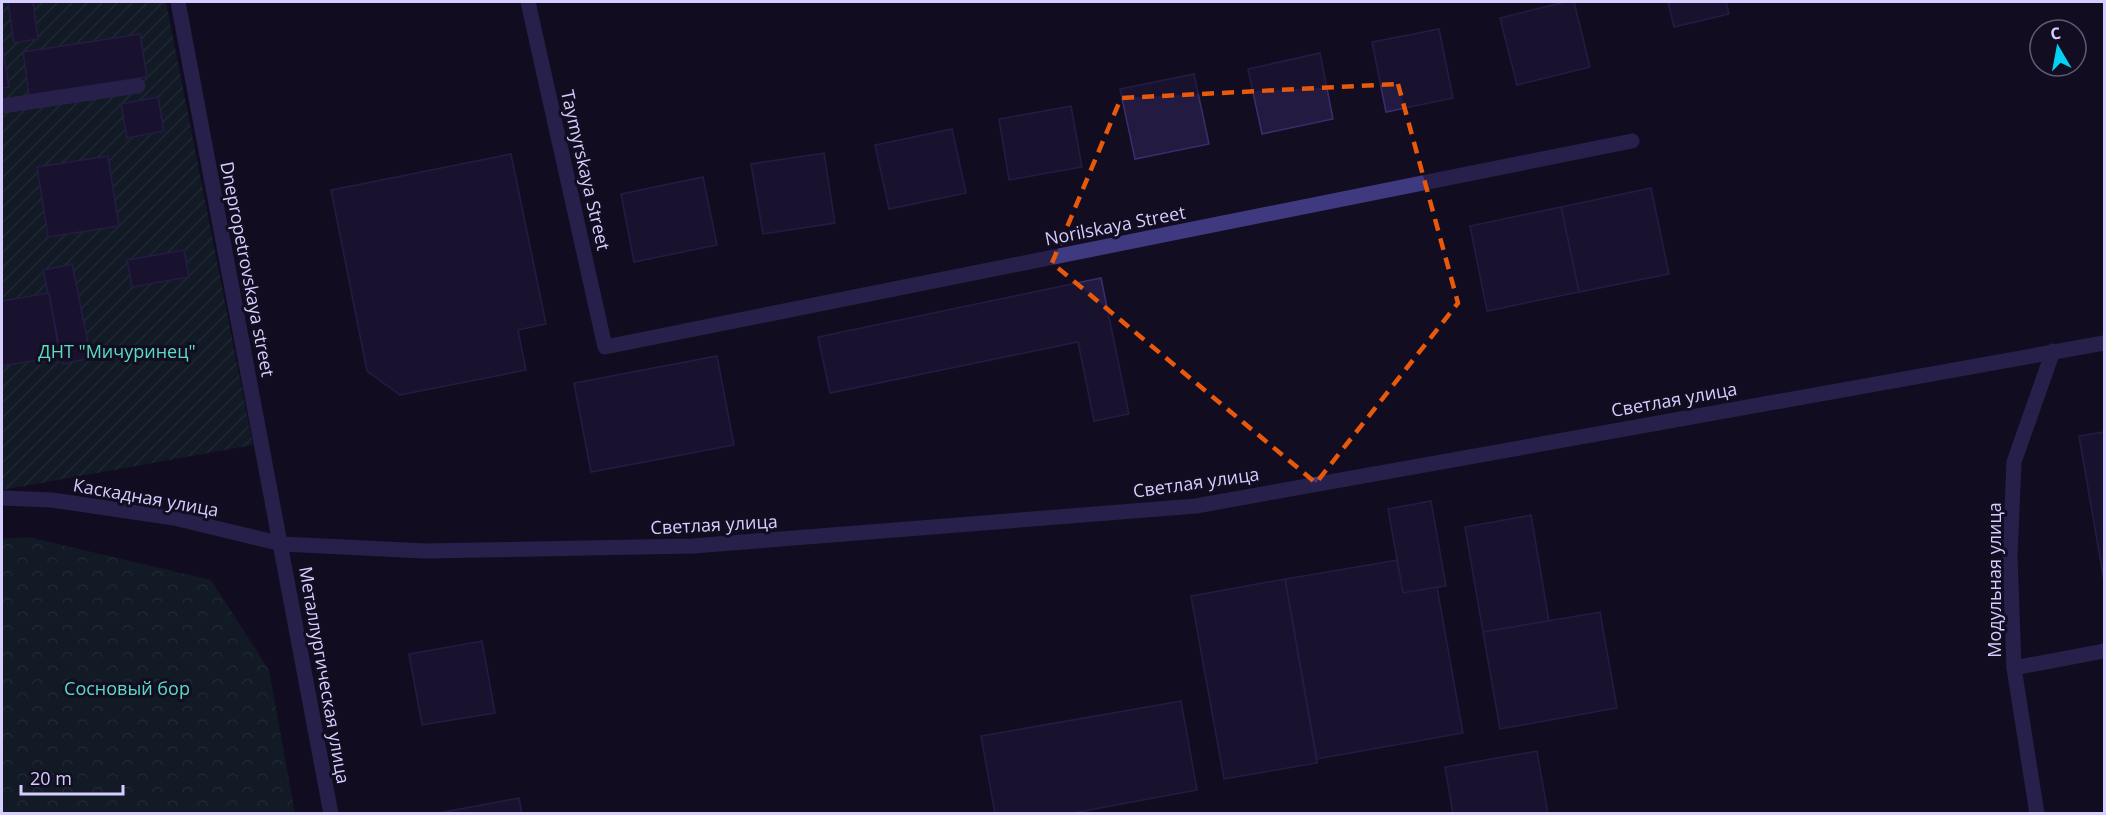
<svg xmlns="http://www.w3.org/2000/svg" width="2106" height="815" font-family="'Open Sans',sans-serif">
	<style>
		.forest { fill: url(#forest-crowns) }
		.garden { fill: url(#garden-furrows) }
		.building { fill: #231a42; stroke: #3c2c6d; stroke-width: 1.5 }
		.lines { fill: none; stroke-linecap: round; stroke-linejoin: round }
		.minor { stroke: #3f397f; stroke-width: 15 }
		.marked { fill: none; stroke: #e8590c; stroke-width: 4.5; stroke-dasharray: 12 8; stroke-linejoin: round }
		.labels { text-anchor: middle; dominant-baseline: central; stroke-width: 6; stroke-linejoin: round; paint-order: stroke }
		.street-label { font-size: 18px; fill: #d5cefe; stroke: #120d21 }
		.park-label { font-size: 18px; fill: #5bddc2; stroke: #120d21 }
	</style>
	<defs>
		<pattern id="forest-crowns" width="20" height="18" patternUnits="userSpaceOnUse" patternTransform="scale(1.5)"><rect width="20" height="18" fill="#102a2b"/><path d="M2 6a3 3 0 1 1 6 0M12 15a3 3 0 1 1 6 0" fill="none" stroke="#32484b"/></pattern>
		<pattern id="garden-furrows" width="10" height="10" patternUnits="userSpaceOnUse" patternTransform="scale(1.5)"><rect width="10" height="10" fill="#102a2b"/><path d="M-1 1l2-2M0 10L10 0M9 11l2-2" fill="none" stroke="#32484b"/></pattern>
	</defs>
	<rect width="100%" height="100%" fill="#120d21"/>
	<!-- forest -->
	<polygon class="forest" points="28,537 211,580 269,670 295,813 2,813 2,539"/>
	<!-- garden -->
	<polygon class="garden" points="2,2 166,2 253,445 2,490"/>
	<!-- building -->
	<g class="building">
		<polygon points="8,2 33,2 38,39 14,43"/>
		<polygon points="1565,2 1574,2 1590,67 1517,85 1500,18"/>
		<polygon points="1668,2 1726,2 1729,14 1674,27"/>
		<polygon points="1439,29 1453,98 1386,112 1372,42"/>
		<polygon points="140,34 147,77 29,95 23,52"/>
		<polygon points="2,44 9,87 2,88"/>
		<polygon points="1320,53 1333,119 1262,134 1248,69"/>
		<polygon points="1194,74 1209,144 1135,159 1120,89"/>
		<polygon points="158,97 164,131 127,138 121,104"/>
		<polygon points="1071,106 1082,167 1009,180 999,119"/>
		<polygon points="952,129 966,193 889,209 875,145"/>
		<polygon points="824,153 835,223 763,234 751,164"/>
		<polygon points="511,154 546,324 518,330 526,370 400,395 367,371 331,190"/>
		<polygon points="108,156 119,226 48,237 37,167"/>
		<polygon points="703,177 717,245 634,262 621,194"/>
		<polygon points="1651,188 1669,274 1579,292 1561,207"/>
		<polygon points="1561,207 1579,292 1487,311 1470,226"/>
		<polygon points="184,250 189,277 132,287 127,260"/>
		<polygon points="72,264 91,358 63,364 43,270"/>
		<polygon points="1101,278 1129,414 1094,421 1078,342 830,393 818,337"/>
		<polygon points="49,293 60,356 2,366 2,301"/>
		<polygon points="717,356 734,445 591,472 574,383"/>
		<polygon points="2104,432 2104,581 2079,436"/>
		<polygon points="1431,501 1446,586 1403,593 1388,509"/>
		<polygon points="1531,515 1549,621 1483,632 1465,527"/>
		<polygon points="1397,560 1403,593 1437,587 1463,733 1317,759 1285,579"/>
		<polygon points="1285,579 1317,763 1224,779 1191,596"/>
		<polygon points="1600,612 1617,708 1500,729 1483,632"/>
		<polygon points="482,641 495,713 422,725 409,654"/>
		<polygon points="1181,701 1197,790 1068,814 995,814 981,736"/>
		<polygon points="1537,751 1548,814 1453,814 1445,767"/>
		<polygon points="519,798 522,814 433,814"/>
	</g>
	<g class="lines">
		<!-- minor -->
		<g class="minor">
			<path d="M178,2C229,272 282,542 331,814"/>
			<polyline points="528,2 605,347 1632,141"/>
			<polyline points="2,106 138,86"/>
			<polyline points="2,498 52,500 174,518 282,544 425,551 693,546 1196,506 2104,343"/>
			<polyline points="2014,668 2104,651"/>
			<polyline points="2037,814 2014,668 2010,557 2014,462 2053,351"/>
		</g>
	</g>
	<!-- marked area -->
	<path d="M0 0H2106V815H0ZM1398,84L1458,303L1316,483L1052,263L1121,98Z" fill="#120d21" fill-opacity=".55" fill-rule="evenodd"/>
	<path class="marked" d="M1398,84L1458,303L1316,483L1052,263L1121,98Z"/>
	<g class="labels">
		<!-- street labels -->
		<g class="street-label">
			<text transform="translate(586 170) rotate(77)">Taymyrskaya Street</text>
			<text transform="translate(1115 225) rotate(-11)">Norilskaya Street</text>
			<text transform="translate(248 269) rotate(79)">Dnepropetrovskaya street</text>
			<text transform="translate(1674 399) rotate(-10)">Светлая улица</text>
			<text transform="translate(1196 482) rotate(-8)">Светлая улица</text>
			<text transform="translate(146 497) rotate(10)">Каскадная улица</text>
			<text transform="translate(714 524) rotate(-3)">Светлая улица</text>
			<text transform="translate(1994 580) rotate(-90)">Модульная улица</text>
			<text transform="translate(325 675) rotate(80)">Металлургическая улица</text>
		</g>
		<!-- park labels -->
		<g class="park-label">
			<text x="117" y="351">ДНТ "Мичуринец"</text>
			<text x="127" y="688">Сосновый бор</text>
		</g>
	</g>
	<!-- border -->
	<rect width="2106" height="815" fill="none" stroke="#d5cefe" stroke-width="6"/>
	<!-- north arrow -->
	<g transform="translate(2058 48) rotate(350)"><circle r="28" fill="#120d21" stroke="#605a79" stroke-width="1.5"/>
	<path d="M0-4.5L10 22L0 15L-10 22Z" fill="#03d2f5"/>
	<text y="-9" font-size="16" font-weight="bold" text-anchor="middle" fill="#d5cefe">С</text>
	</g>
	<!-- scale -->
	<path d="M21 785v9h102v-9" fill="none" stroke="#d5cefe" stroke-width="3"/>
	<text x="30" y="785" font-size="18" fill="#d5cefe" stroke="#120d21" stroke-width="4.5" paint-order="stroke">20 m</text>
</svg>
